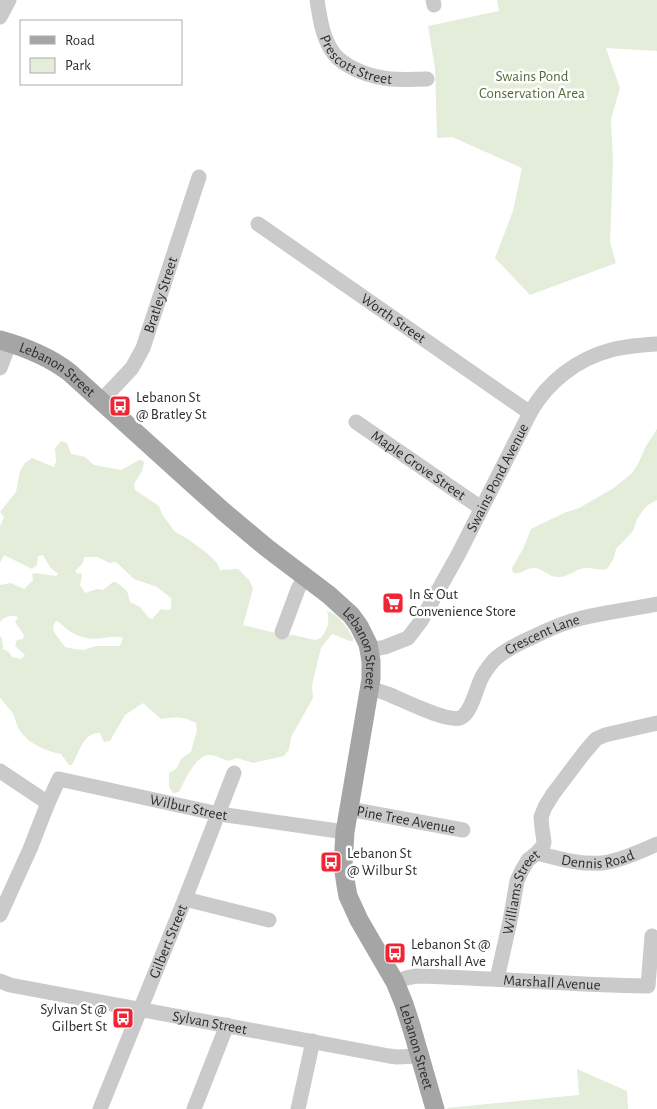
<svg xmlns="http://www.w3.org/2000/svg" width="657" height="1109" font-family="'Alegreya Sans',sans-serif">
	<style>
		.green { fill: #e4ecda; fill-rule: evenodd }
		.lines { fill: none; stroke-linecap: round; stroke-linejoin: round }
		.minor { stroke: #cacaca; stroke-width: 15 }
		.major { stroke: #a5a5a5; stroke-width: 19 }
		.labels { text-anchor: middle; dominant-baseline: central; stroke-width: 5; stroke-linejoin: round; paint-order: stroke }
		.street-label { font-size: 15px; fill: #2d2d2d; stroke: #fff }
		.park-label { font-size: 15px; fill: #506b38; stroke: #fff }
		.poi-label { font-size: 15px; fill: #2d2d2d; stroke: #fff; text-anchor: start }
	</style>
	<rect width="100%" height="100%" fill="#fff"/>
	<!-- green -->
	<g class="green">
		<polygon points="497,0 657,0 657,51 606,48 620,88 611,119 613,162 610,242 616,263 530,295 495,258 513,211 522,168 452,137 437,138 435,68 428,26 499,11"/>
		<path d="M657,429V500L648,505L644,509L637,519L633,531L616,549L614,558L607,569C598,571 589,566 580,569C572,572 566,578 557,577C549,577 544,569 535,568C527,567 521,575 513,573L512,568L524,547L531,529L564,513L579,508L614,488L632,473L638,464L646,446Z"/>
		<path d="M61,441L67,443L71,454L85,457L94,465L121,470L139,460H142L144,463L142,471L134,484L135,490L159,506L162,514L175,532L188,539L208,554L217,563L220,570L238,569L250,581L253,589L243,625L284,635H293L315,640L321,638C328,628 330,623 327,611C339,614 347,628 353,638V641H350L332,634L321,648L312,685L313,698L291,737L289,749L284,756L253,763L237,758L228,761C222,759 216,755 209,755C195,756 184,782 179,792L173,793L169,787V773L177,768L181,759L191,752L197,730L196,723C183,716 175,717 161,719L143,703L125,715L110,741L104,742L100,733C82,733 80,752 72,765H69L61,754C46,751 29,744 20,731C17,727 16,721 14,716C11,709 4,704 0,697V636L2,638L3,649L9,652L12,657L21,659L25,655L15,646L17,640L23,639L24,635L15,622L18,617C12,615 4,616 0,622V585L11,583L24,589L33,580L32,574L35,573L56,576L58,574L50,567L43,555L38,556L37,565L32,569L4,555L0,563V526L4,517L0,512L16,492L20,471L25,463L32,458L54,467L56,461L55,448ZM84,557H97L110,563L116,562L134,579L157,587L171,598V608L169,610L161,609L152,619L149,618L140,607L130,602L127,591L116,582H113L103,590L97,589L85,593L80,585L82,574L76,573V570L83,563ZM56,621L59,622C71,635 86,641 103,638C111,637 117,636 123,638L120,646H96L83,650L74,649L65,647L54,632L53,626Z"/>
		<polygon points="577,1069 627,1091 628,1109 447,1109 447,1108 579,1095"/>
	</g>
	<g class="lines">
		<!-- minor -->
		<g class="minor">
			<path id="s1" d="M317,0C320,18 322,36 332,51C336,58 342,62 349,66C375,81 398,80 427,79"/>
			<polyline points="433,0 434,5"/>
			<polyline points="0,17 9,0"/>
			<path id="s2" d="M258,224L530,413"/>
			<polyline points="0,368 10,342"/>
			<path id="s3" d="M101,401L132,368L143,348L199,177"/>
			<path id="s4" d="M356,422L481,508"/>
			<polyline points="282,632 298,589 305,577"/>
			<path id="s5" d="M370,650L385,647L408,638L421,621L458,555L530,413C547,382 577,359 611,350C626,346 642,345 657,344"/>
			<path id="s6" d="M370,688C376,690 382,692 388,694C403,700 446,722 460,718C471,714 476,689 481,679C484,672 489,666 494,660C505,650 519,643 533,637C549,629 565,622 582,618C607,612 632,609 657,604"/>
			<polyline points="0,771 48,803"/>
			<path id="s7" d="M349,809L463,830"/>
			<path id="s8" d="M537,853C557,858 581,865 602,863C620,861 641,851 657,844"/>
			<polyline points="185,899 269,920"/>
			<path id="s9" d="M0,915L30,849L48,803L59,779L219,814L345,832"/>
			<path id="s10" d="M497,979L510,921L517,881L522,870L528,860L537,853L543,846L544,842L542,828L541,817L545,807L553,794L584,753L596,739L605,735L657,723"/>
			<path id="s11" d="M0,981L10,985L389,1056L397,1057L419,1056"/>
			<path id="s12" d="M395,982L406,978L417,976C494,978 571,985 648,986L652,936"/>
			<path id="s13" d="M100,1109L185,899L234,773"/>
			<polyline points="194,1109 227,1025"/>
			<polyline points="298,1109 313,1041"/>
		</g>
		<!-- major -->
		<path class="major" id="s14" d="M0,340C25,347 48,356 69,372L186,478L224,512L267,548L329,595L351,615L359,626L368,644L371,661V679L345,832L343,865L346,885L348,896L359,920L395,982L404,1004L412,1029L435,1109"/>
	</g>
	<!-- icons -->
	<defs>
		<g id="bus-square" transform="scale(1.125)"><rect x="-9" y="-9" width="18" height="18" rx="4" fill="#ef2434" stroke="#fff"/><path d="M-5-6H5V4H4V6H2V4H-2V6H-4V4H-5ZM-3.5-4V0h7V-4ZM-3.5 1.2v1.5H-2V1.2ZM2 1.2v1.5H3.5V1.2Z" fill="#fff"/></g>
		<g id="supermarket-square" transform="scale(1.125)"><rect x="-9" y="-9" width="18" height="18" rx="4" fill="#ef2434" stroke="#fff"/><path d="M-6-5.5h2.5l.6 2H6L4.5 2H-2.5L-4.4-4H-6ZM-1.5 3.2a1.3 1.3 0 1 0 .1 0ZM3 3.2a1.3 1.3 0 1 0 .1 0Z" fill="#fff"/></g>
	</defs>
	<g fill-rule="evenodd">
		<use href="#bus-square" x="120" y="406"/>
		<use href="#supermarket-square" x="393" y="603"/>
		<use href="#bus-square" x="331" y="862"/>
		<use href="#bus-square" x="395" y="953"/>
		<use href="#bus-square" x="123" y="1018"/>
	</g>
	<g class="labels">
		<!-- street labels -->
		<g class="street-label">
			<text stroke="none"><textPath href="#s1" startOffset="79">Prescott Street</textPath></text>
			<text stroke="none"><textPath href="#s3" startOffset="124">Bratley Street</textPath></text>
			<text stroke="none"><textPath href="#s2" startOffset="165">Worth Street</textPath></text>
			<text stroke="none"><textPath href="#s14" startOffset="65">Lebanon Street</textPath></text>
			<text stroke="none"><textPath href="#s4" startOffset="76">Maple Grove Street</textPath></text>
			<text stroke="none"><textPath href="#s5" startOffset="224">Swains Pond Avenue</textPath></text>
			<text stroke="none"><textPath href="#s6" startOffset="219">Crescent Lane</textPath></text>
			<text stroke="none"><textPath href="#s14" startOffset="485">Lebanon Street</textPath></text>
			<text stroke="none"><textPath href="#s9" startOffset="281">Wilbur Street</textPath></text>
			<text stroke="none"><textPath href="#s7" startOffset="58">Pine Tree Avenue</textPath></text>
			<text stroke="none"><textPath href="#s8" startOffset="62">Dennis Road</textPath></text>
			<text stroke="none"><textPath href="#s10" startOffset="91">Williams Street</textPath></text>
			<text stroke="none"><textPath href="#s13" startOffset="181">Gilbert Street</textPath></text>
			<text stroke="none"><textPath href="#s12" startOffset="158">Marshall Avenue</textPath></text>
			<text stroke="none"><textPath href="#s11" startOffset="214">Sylvan Street</textPath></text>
			<text stroke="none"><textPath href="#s14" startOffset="904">Lebanon Street</textPath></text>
		</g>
		<!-- park labels -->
		<g class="park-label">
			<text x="532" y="76">Swains Pond<tspan x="532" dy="17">Conservation Area</tspan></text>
		</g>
		<!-- poi labels -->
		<g class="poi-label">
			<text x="136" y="397">Lebanon St<tspan x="136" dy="17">@ Bratley St</tspan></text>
			<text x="409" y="594">In &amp; Out<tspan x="409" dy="17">Convenience Store</tspan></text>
			<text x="347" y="853">Lebanon St<tspan x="347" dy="17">@ Wilbur St</tspan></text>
			<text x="411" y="944">Lebanon St @<tspan x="411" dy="17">Marshall Ave</tspan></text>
			<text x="107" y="1009" text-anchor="end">Sylvan St @<tspan x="107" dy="17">Gilbert St</tspan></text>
		</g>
	</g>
	<!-- legend -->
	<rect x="20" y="20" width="162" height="65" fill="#ffffff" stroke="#ababab"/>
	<rect x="30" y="36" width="25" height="8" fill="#a5a5a5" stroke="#ababab"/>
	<text x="65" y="45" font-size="15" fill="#2d2d2d">Road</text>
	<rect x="30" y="58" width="25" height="15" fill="#e4ecda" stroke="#ababab"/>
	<text x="65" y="70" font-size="15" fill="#2d2d2d">Park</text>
</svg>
